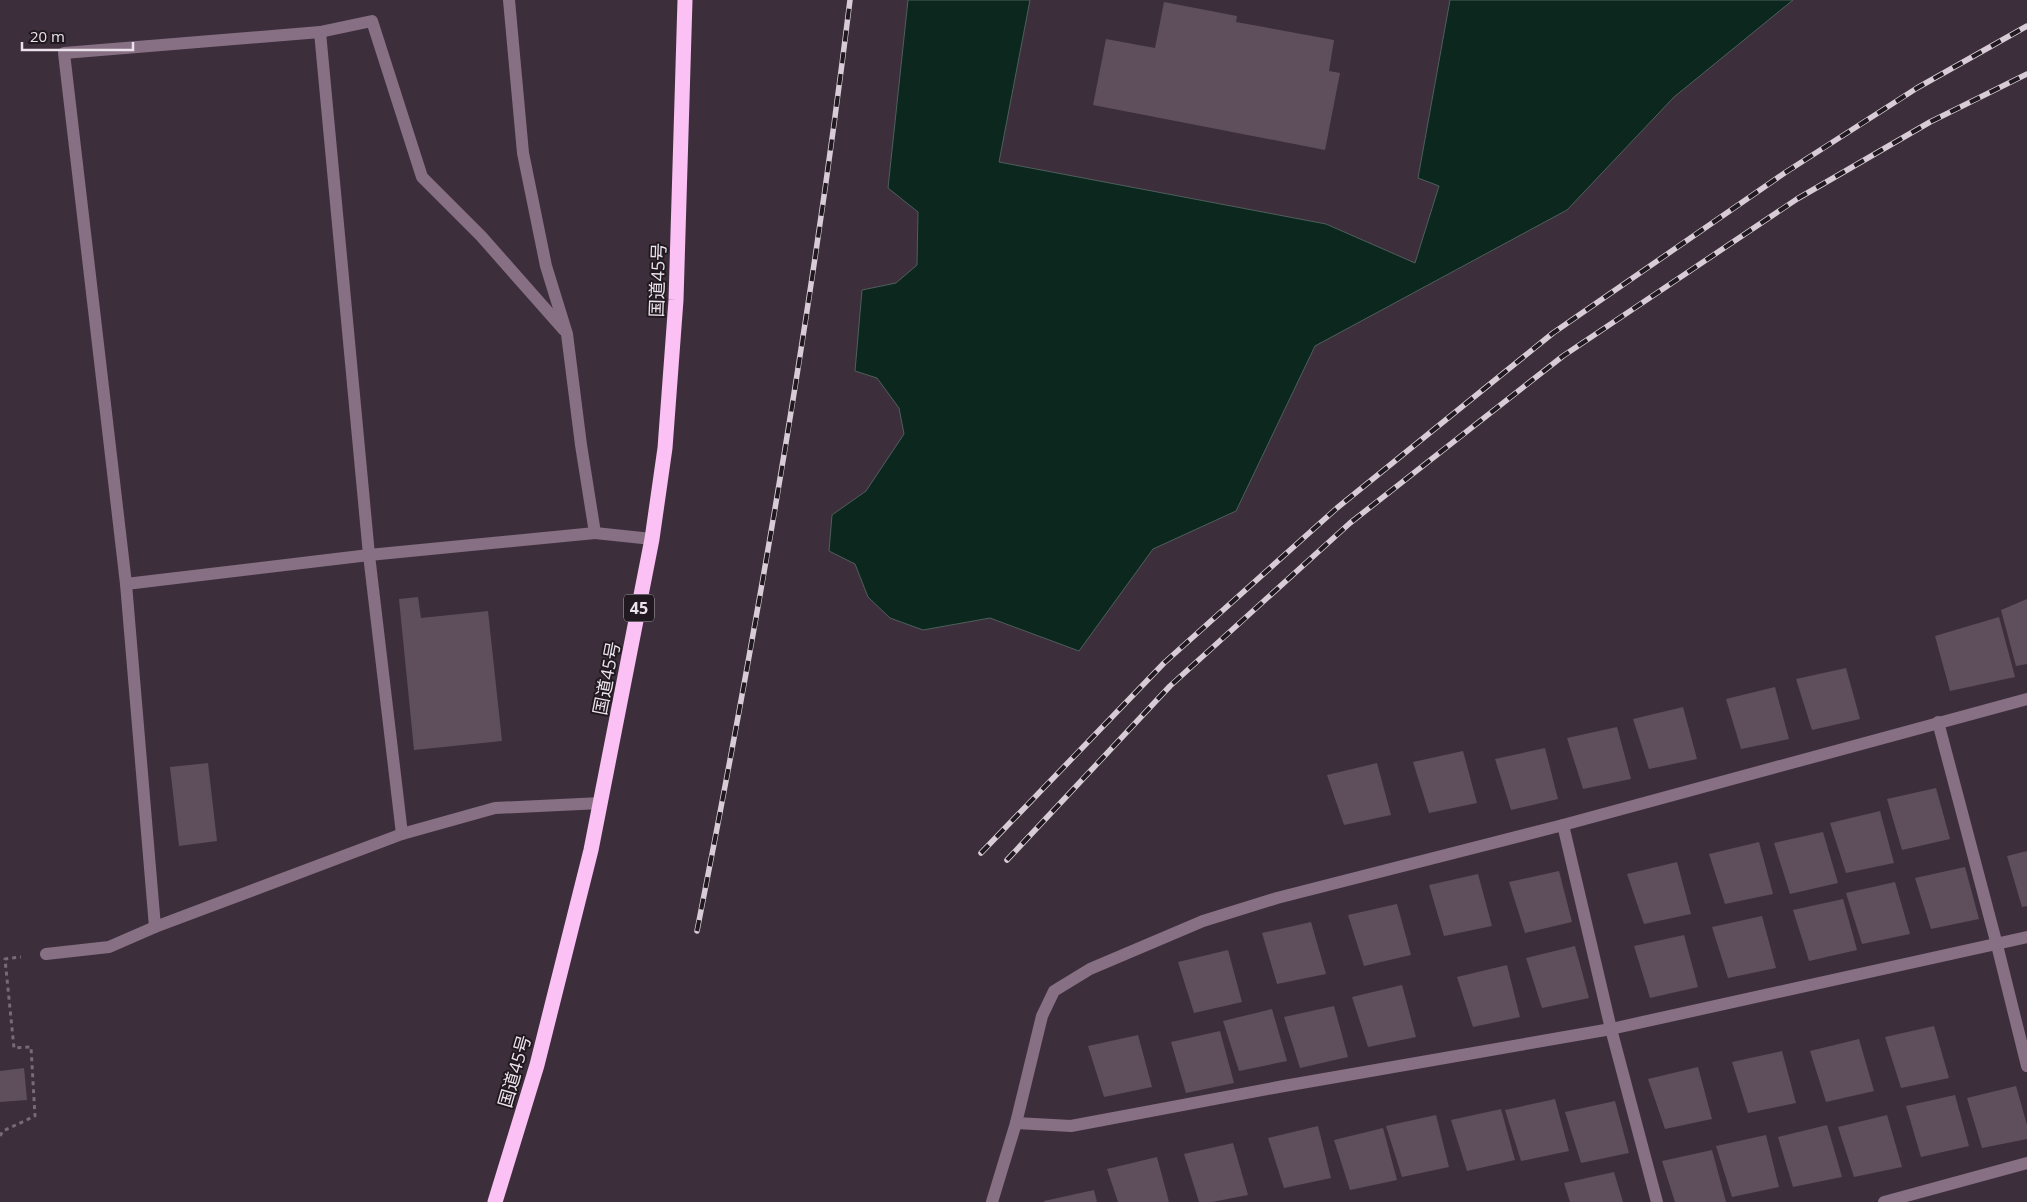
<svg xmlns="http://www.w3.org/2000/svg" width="2027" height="1202" font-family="'Open Sans','Noto Sans JP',sans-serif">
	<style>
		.water { fill: #0b271e; stroke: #4e5f5c }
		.building { fill: #5f4f5d }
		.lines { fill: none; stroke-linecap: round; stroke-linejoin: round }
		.path { stroke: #786a76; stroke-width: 3; stroke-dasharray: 4 4; stroke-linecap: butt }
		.minor { stroke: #876f84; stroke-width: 12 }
		.highway { stroke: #fbc0f4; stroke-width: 15 }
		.rail-casing { stroke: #d8cdd7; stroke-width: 5.5 }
		.rail { stroke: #20191f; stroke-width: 4; stroke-dasharray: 11; stroke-linecap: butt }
		.labels { text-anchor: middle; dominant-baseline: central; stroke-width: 4; stroke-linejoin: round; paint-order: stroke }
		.shield { fill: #20191f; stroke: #afa6ae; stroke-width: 1 }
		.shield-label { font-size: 16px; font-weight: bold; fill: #ece2eb }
		.street-label { font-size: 18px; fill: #ece2eb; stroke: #20191f }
	</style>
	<rect width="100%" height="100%" fill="#3d2e3b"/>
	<!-- water -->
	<polygon class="water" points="908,0 1030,0 999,162 1326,224 1415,263 1439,186 1418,178 1450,0 1793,0 1674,97 1567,210 1315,346 1236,511 1153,549 1079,651 990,618 923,630 890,618 868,597 855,564 829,551 832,515 866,491 904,434 899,408 877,378 855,371 862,290 896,283 917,265 918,212 888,188"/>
	<!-- building -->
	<g class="building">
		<polygon points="1164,2 1237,16 1236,22 1334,40 1329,71 1340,73 1325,150 1093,105 1106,39 1155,48"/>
		<polygon points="418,597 421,618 488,611 502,741 414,750 399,599"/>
		<polygon points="2027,599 2027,664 2016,666 2001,610"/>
		<polygon points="1999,617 2015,677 1950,691 1935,636"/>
		<polygon points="1846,668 1860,719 1812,730 1796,679"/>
		<polygon points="1775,687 1789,739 1741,749 1726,699"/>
		<polygon points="1683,707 1697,759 1649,769 1633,719"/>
		<polygon points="1617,727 1631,779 1583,789 1567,738"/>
		<polygon points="1545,748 1558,799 1511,810 1495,759"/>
		<polygon points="1463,751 1477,803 1429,813 1413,762"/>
		<polygon points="208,763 217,841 179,846 170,767"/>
		<polygon points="1377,763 1391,815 1344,825 1327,775"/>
		<polygon points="1936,788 1950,839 1902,850 1887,799"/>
		<polygon points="1880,811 1894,863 1846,873 1830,823"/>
		<polygon points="1823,832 1838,883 1790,894 1774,843"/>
		<polygon points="1759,842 1773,894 1725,904 1709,854"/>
		<polygon points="2027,851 2027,906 2022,907 2007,856"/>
		<polygon points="1677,862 1691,914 1644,924 1627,874"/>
		<polygon points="1965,867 1979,919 1931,929 1915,878"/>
		<polygon points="1559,871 1572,922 1525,933 1509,882"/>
		<polygon points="1478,874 1492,926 1444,936 1429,885"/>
		<polygon points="1895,882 1910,934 1862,944 1846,893"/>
		<polygon points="1843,899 1857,950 1809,961 1793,910"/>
		<polygon points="1397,904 1411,955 1364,966 1348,915"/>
		<polygon points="1762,916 1776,968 1728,978 1712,927"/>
		<polygon points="1311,922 1326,974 1277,984 1262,933"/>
		<polygon points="1684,935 1698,987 1650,998 1634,946"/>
		<polygon points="1575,946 1589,998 1542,1008 1526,958"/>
		<polygon points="1228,950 1242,1002 1194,1013 1178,962"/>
		<polygon points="1507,965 1520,1017 1473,1027 1457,977"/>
		<polygon points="1402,985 1416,1037 1368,1047 1352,997"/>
		<polygon points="1334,1006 1348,1057 1300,1068 1284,1017"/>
		<polygon points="1272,1009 1287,1061 1239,1071 1223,1021"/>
		<polygon points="1934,1026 1949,1078 1901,1088 1885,1037"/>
		<polygon points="1220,1031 1234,1083 1186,1093 1171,1042"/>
		<polygon points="1138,1035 1152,1087 1104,1097 1088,1046"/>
		<polygon points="1859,1039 1874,1091 1826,1102 1810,1051"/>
		<polygon points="1782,1051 1796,1103 1748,1113 1732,1062"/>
		<polygon points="1698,1067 1712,1119 1665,1129 1648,1079"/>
		<polygon points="24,1068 27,1100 0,1102 0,1071"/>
		<polygon points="2016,1086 2027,1125 2027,1139 1982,1148 1967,1098"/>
		<polygon points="1955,1095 1969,1146 1921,1157 1906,1106"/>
		<polygon points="1555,1099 1569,1151 1521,1161 1505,1110"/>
		<polygon points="1615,1101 1629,1153 1581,1163 1565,1112"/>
		<polygon points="1501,1109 1515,1160 1467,1171 1451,1120"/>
		<polygon points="1436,1115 1449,1167 1402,1177 1386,1126"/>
		<polygon points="1887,1115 1902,1167 1854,1177 1838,1127"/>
		<polygon points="1827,1125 1842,1177 1793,1187 1778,1137"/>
		<polygon points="1318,1126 1331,1178 1284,1188 1268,1138"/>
		<polygon points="1383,1128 1397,1180 1350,1190 1334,1140"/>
		<polygon points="1766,1135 1779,1187 1732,1197 1716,1146"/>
		<polygon points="1233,1143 1248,1195 1212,1202 1199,1202 1184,1154"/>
		<polygon points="1712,1150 1726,1202 1675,1202 1662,1161"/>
		<polygon points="1157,1157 1169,1202 1118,1202 1107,1169"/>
		<polygon points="1614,1172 1623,1202 1570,1202 1564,1183"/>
		<polygon points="1094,1190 1097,1202 1044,1202 1044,1201"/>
	</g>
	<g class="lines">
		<!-- path -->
		<polyline class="path" points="0,1136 3,1131 35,1116 31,1047 14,1048 5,959 21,957"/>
		<!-- minor -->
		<g class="minor">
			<polyline points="509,0 523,153 546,266 567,334 581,445 595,533 652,539"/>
			<polyline points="320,32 372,21 422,177 481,236 564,330"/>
			<polyline points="126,584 155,927"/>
			<polyline points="1938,722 1997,945 2027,1066"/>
			<polyline points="1563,825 1611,1029 1657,1202"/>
			<polyline points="402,834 495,808 601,803"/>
			<polyline points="46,954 109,947 155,927 402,834 369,555 320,32 64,53 126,584 369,555 595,533"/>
			<polyline points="1016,1123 1071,1126 1284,1086 1611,1029 2027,937"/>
			<polyline points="992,1202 1016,1123 1042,1016 1054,991 1090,969 1203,921 1277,898 1563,825 2027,699"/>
			<polyline points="1884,1202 2027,1163"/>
		</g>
		<!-- highway -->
		<polyline class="highway" points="495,1202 537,1065 591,850 652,539 665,448 676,300 685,0"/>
		<!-- rail casing -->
		<g class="rail-casing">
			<g id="rail">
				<polyline points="981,853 1164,663 1337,508 1553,333 1786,172 1917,88 2027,26"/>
				<polyline points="1007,860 1170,686 1350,523 1563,356 1797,199 1930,122 2027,74"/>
				<path d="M697,931C758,623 812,312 850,0"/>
			</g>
		</g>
		<!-- rail -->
		<use href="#rail" class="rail"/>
	</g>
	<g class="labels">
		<!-- shield labels -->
		<rect class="shield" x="624" y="594.5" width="30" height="27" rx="4"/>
		<g class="shield-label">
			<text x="639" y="608">45</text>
		</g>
		<!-- street labels -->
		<g class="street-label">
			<text transform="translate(657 280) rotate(-88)">国道45号</text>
			<text transform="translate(606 678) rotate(-79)">国道45号</text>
			<text transform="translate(514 1071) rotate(-74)">国道45号</text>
		</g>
	</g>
	<!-- scale -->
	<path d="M22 42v8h111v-8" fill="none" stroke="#ece2eb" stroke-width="2.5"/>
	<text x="30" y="42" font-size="15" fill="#ece2eb" stroke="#20191f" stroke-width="4" paint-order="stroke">20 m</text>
</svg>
